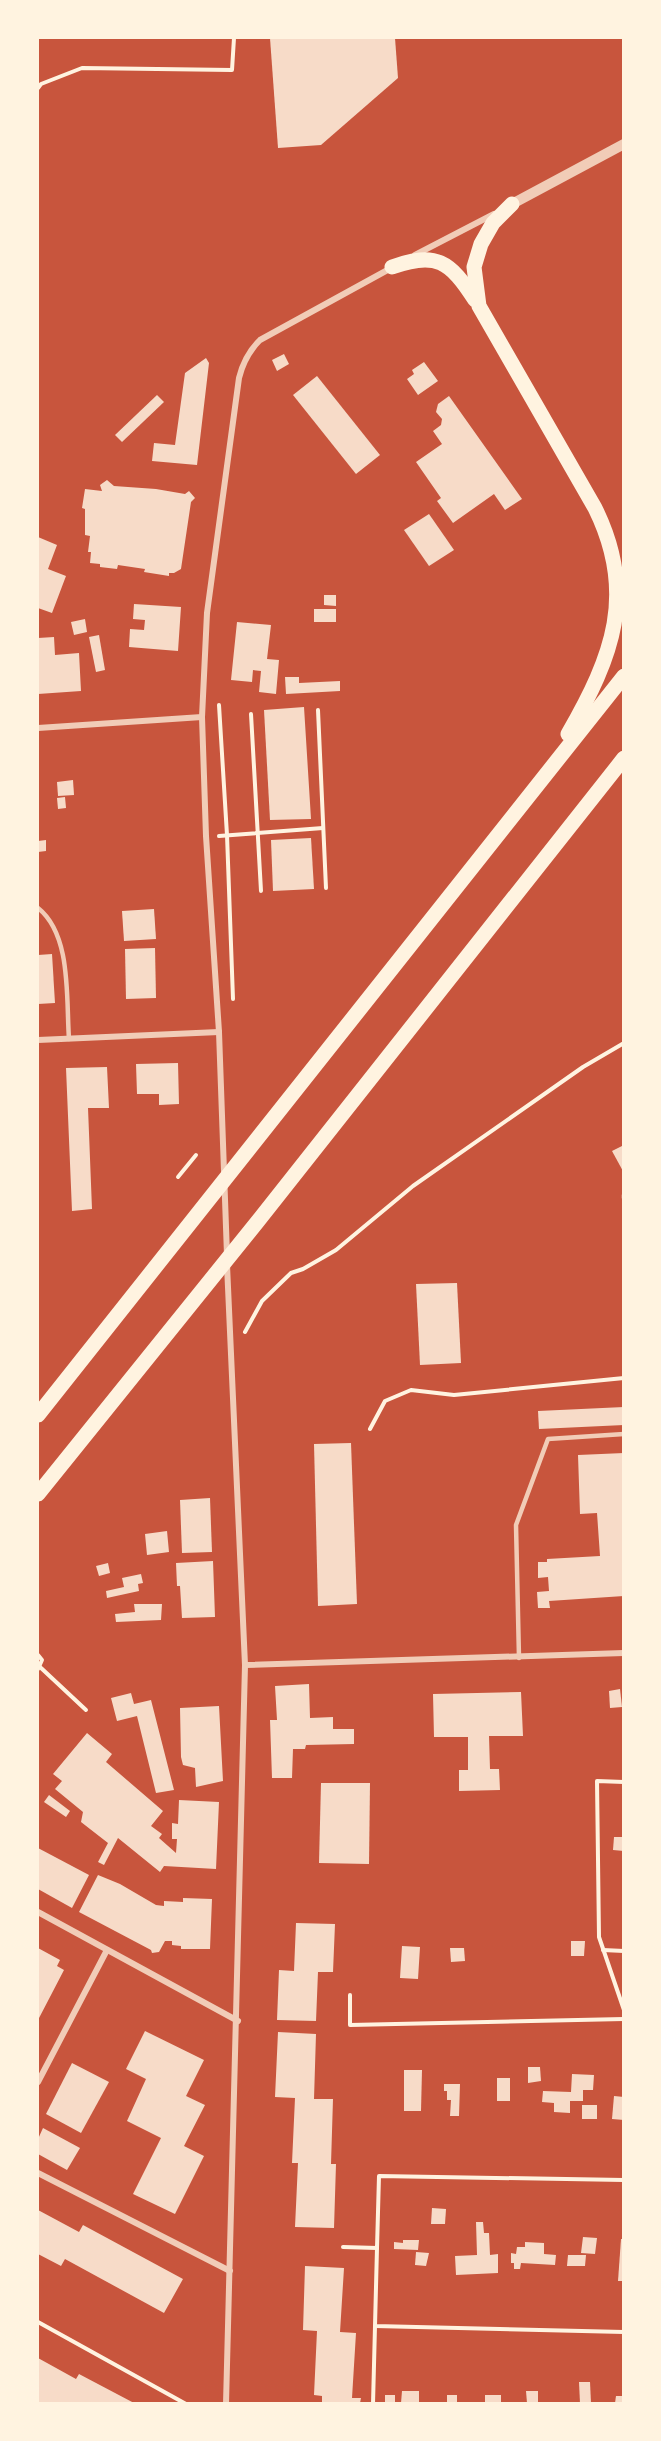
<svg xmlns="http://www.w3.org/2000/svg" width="661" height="2441" font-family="Literata,serif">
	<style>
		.building { fill: #f7dbc8 }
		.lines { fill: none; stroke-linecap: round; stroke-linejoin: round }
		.path { stroke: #fff3e0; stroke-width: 4 }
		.service { stroke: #f1ccb7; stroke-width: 4.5 }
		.minor { stroke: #f1ccb7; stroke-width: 6 }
		.tertiary { stroke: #f1ccb7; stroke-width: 10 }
		.primary { stroke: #fff3e0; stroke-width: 15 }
	</style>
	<rect width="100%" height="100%" fill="#c8553d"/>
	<!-- building -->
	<g class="building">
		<polygon points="270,38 395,38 398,78 321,145 278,148"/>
		<polygon points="284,354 289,364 277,371 272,360"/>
		<polygon points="206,358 209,363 197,465 152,461 154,443 175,445 185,373"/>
		<polygon points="424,362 438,381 418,395 407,379 414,374 412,370"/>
		<polygon points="317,376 380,455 356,474 293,395"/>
		<polygon points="157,395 164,402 122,442 115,435"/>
		<polygon points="449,396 522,499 505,510 494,494 453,523 437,501 441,498 416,462 442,444 433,431 441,425 442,419 436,412 438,404"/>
		<polygon points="107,480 114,486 156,489 185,494 189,491 195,498 191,502 181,569 174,573 169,573 169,576 144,572 145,569 118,565 117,569 100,567 100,564 90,563 91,552 88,552 90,536 85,535 85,509 82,508 85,489 102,491 100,485"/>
		<polygon points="429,514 454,550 429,566 404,530"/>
		<polygon points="38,537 57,545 48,569 66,576 52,613 38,608"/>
		<polygon points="324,595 336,595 336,606 324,605"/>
		<polygon points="134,604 181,607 178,651 129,647 130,629 144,630 145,620 133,619"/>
		<rect x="314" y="609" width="22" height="13"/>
		<polygon points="85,619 87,632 74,635 71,622"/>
		<polygon points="237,622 271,625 267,659 279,660 276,694 259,692 261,671 253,670 252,682 231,680"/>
		<polygon points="99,635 105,670 96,672 89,637"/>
		<polygon points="54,637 55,655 79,653 81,691 38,694 38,638"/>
		<polygon points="285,677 299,677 299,683 340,681 340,691 286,694"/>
		<polygon points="304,707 311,819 270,820 264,710"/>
		<polygon points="73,780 74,795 58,796 57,782"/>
		<polygon points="65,797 66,808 58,809 57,798"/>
		<polygon points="311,838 314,889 273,891 271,840"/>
		<polygon points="46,840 46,851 38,852 38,841"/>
		<polygon points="154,909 156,939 124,941 122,911"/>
		<polygon points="155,948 156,998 126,999 125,949"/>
		<polygon points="52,954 55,1003 38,1004 38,955"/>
		<polygon points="178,1063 179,1104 159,1105 159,1094 137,1094 136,1064"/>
		<polygon points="107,1067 109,1108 88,1108 92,1209 72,1211 66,1068"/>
		<polygon points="624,1145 624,1173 612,1151"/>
		<polygon points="457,1283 461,1363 420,1365 416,1284"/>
		<polygon points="624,1407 624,1425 539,1429 538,1411"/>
		<polygon points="351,1443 357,1604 318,1606 314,1444"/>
		<polygon points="624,1453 624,1596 549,1601 550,1608 538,1608 537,1592 549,1591 548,1577 538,1578 538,1562 547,1562 547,1559 600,1556 597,1513 580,1514 578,1455"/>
		<polygon points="210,1498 212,1552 182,1553 180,1500"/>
		<polygon points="167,1531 169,1552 147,1555 145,1534"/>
		<polygon points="213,1561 215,1617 182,1618 180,1586 177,1586 176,1563"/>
		<polygon points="108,1563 110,1573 99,1576 96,1566"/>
		<polygon points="141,1574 143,1583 138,1584 139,1591 107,1598 106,1591 124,1587 122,1578"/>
		<polygon points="134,1604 162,1604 161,1620 116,1622 115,1614 135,1612"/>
		<polygon points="309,1684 310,1718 333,1717 333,1729 354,1729 354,1744 306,1745 305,1749 293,1749 292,1778 272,1778 270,1720 277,1720 275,1686"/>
		<polygon points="620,1689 622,1707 610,1708 609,1691"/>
		<polygon points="521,1692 523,1736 489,1736 490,1769 499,1769 500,1790 459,1791 459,1770 468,1770 468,1737 434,1737 433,1694"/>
		<polygon points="131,1693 134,1704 151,1700 174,1790 156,1793 137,1716 117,1721 111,1698"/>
		<polygon points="219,1706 223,1781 196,1787 195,1768 183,1765 181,1757 180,1708"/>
		<polygon points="87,1733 112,1754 106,1762 163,1811 151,1826 162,1834 159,1838 176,1853 177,1839 172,1839 172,1823 178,1824 179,1800 219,1802 216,1869 164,1866 160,1872 118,1838 104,1865 98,1862 108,1843 81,1822 83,1812 55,1789 62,1781 53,1774"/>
		<polygon points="321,1783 370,1783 369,1864 319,1863"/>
		<polygon points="49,1795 70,1811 66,1817 44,1802"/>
		<polygon points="614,1837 624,1837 624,1851 613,1850"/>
		<polygon points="38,1848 89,1875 72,1908 38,1889"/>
		<polygon points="98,1875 120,1884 156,1905 164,1906 164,1901 183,1902 183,1898 212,1899 210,1949 181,1949 181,1946 172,1945 172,1941 165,1941 159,1952 152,1953 151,1950 79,1912"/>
		<polygon points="296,1923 335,1924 333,1972 318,1972 316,2021 277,2020 279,1970 294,1971"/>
		<polygon points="571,1941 585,1941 584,1956 571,1956"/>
		<polygon points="402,1946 420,1947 418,1979 400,1978"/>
		<polygon points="38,1948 60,1960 57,1966 64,1970 38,2020"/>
		<polygon points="450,1948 464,1948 465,1961 451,1962"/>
		<polygon points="145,2031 204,2060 186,2096 205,2105 184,2146 204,2156 175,2214 133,2194 161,2138 127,2121 146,2079 126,2069"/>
		<polygon points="278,2032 316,2034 314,2099 333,2099 331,2164 336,2164 334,2228 295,2227 298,2163 292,2163 295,2098 275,2097"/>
		<polygon points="72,2063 109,2082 81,2133 46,2114"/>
		<polygon points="528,2067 540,2067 541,2081 528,2083"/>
		<polygon points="404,2070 422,2070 421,2111 404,2111"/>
		<polygon points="572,2074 594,2075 593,2090 583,2090 583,2101 570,2101 570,2113 554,2112 554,2103 542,2102 543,2091 571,2092"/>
		<rect x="497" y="2078" width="13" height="23"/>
		<polygon points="444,2084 460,2084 459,2116 450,2116 451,2100 447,2100 447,2091 444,2091"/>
		<polygon points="614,2096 624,2097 624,2120 612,2119"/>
		<rect x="582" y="2105" width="15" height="14"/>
		<polygon points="43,2128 80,2148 67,2170 38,2154 38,2139"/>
		<polygon points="432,2208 446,2209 445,2224 431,2224"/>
		<polygon points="38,2210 79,2232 83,2225 183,2279 164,2313 65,2259 61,2266 38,2254"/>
		<polygon points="476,2222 483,2222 484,2233 489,2233 490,2255 498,2254 498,2273 456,2275 455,2256 477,2255"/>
		<polygon points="583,2237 597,2238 595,2254 581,2253"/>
		<polygon points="621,2239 624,2239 624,2281 618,2281"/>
		<polygon points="403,2240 419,2240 418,2250 394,2249 394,2242 403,2243"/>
		<polygon points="525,2242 544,2243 544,2254 556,2255 555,2265 521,2263 520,2269 514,2269 514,2263 511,2263 511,2253 516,2254 517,2247 525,2247"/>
		<polygon points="416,2252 429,2253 426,2266 415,2265"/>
		<polygon points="568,2255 586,2255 585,2266 567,2266"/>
		<polygon points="305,2266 344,2268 340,2332 356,2333 352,2398 361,2398 360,2403 322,2403 322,2396 314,2395 317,2331 303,2330"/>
		<polygon points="38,2358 76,2379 79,2374 134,2403 39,2403"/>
		<polygon points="579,2382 590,2382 591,2403 580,2403"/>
		<polygon points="402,2391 419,2391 419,2403 401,2403"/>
		<polygon points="526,2391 538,2391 538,2403 527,2403"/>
		<rect x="385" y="2395" width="10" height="8"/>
		<rect x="447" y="2395" width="10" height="8"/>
		<rect x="485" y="2395" width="16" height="8"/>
		<polygon points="616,2396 624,2396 624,2403 615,2403"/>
	</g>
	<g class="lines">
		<!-- path -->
		<g class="path">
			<polyline points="38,88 41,84 82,68 232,70 234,38"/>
			<polyline points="219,705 227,835 233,999"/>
			<polyline points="318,710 326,888"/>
			<polyline points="251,714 261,891"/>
			<polyline points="219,836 323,828"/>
			<polyline points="178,1177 196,1155"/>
			<polyline points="245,1332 262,1301 291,1273 303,1269 336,1250 413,1186 583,1067 624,1043"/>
			<polyline points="370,1429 385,1401 411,1390 454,1395 624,1378"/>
			<polyline points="38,1655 42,1660 38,1669"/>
			<polyline points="40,1667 86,1710"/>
			<polyline points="624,1782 597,1781 599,1937 624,2010"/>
			<polyline points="603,1950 624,1951"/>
			<polyline points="350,1995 350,2025 624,2019"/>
			<polyline points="343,2247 377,2248 379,2176 624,2180"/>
			<polyline points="377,2248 375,2326 624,2332"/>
			<polyline points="38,2322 186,2404"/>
			<polyline points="373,2404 375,2326"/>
		</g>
		<!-- service -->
		<g class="service">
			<path d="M38,908C72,935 66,999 69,1039"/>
			<polyline points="624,1195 624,1198"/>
			<polyline points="519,1658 516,1525 548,1439 624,1434"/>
		</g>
		<!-- minor -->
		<g class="minor">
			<polyline points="415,255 494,214"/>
			<polyline points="38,728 202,717"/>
			<polyline points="38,1040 219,1032"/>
			<path d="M227,1255L219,1032L206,836L202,717L207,613L239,378C243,362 249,351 260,340L393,267"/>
			<polyline points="245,1665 624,1653"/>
			<polyline points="38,1912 238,2021"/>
			<polyline points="38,2082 107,1950"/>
			<polyline points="38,2173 230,2271"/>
			<polyline points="226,2404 245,1665 227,1265"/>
		</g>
		<!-- tertiary -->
		<polyline class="tertiary" points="512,204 624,144"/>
		<!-- primary -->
		<g class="primary">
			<path d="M512,204L493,223L481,244L474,267L479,306L595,508C637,593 613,656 568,734"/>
			<path d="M392,267C436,251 450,261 475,300"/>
			<polyline points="38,1415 624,676"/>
			<polyline points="38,1494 258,1221 624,758"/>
		</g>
	</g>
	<!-- border -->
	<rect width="661" height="2441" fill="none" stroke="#fff3e0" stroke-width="78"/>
</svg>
